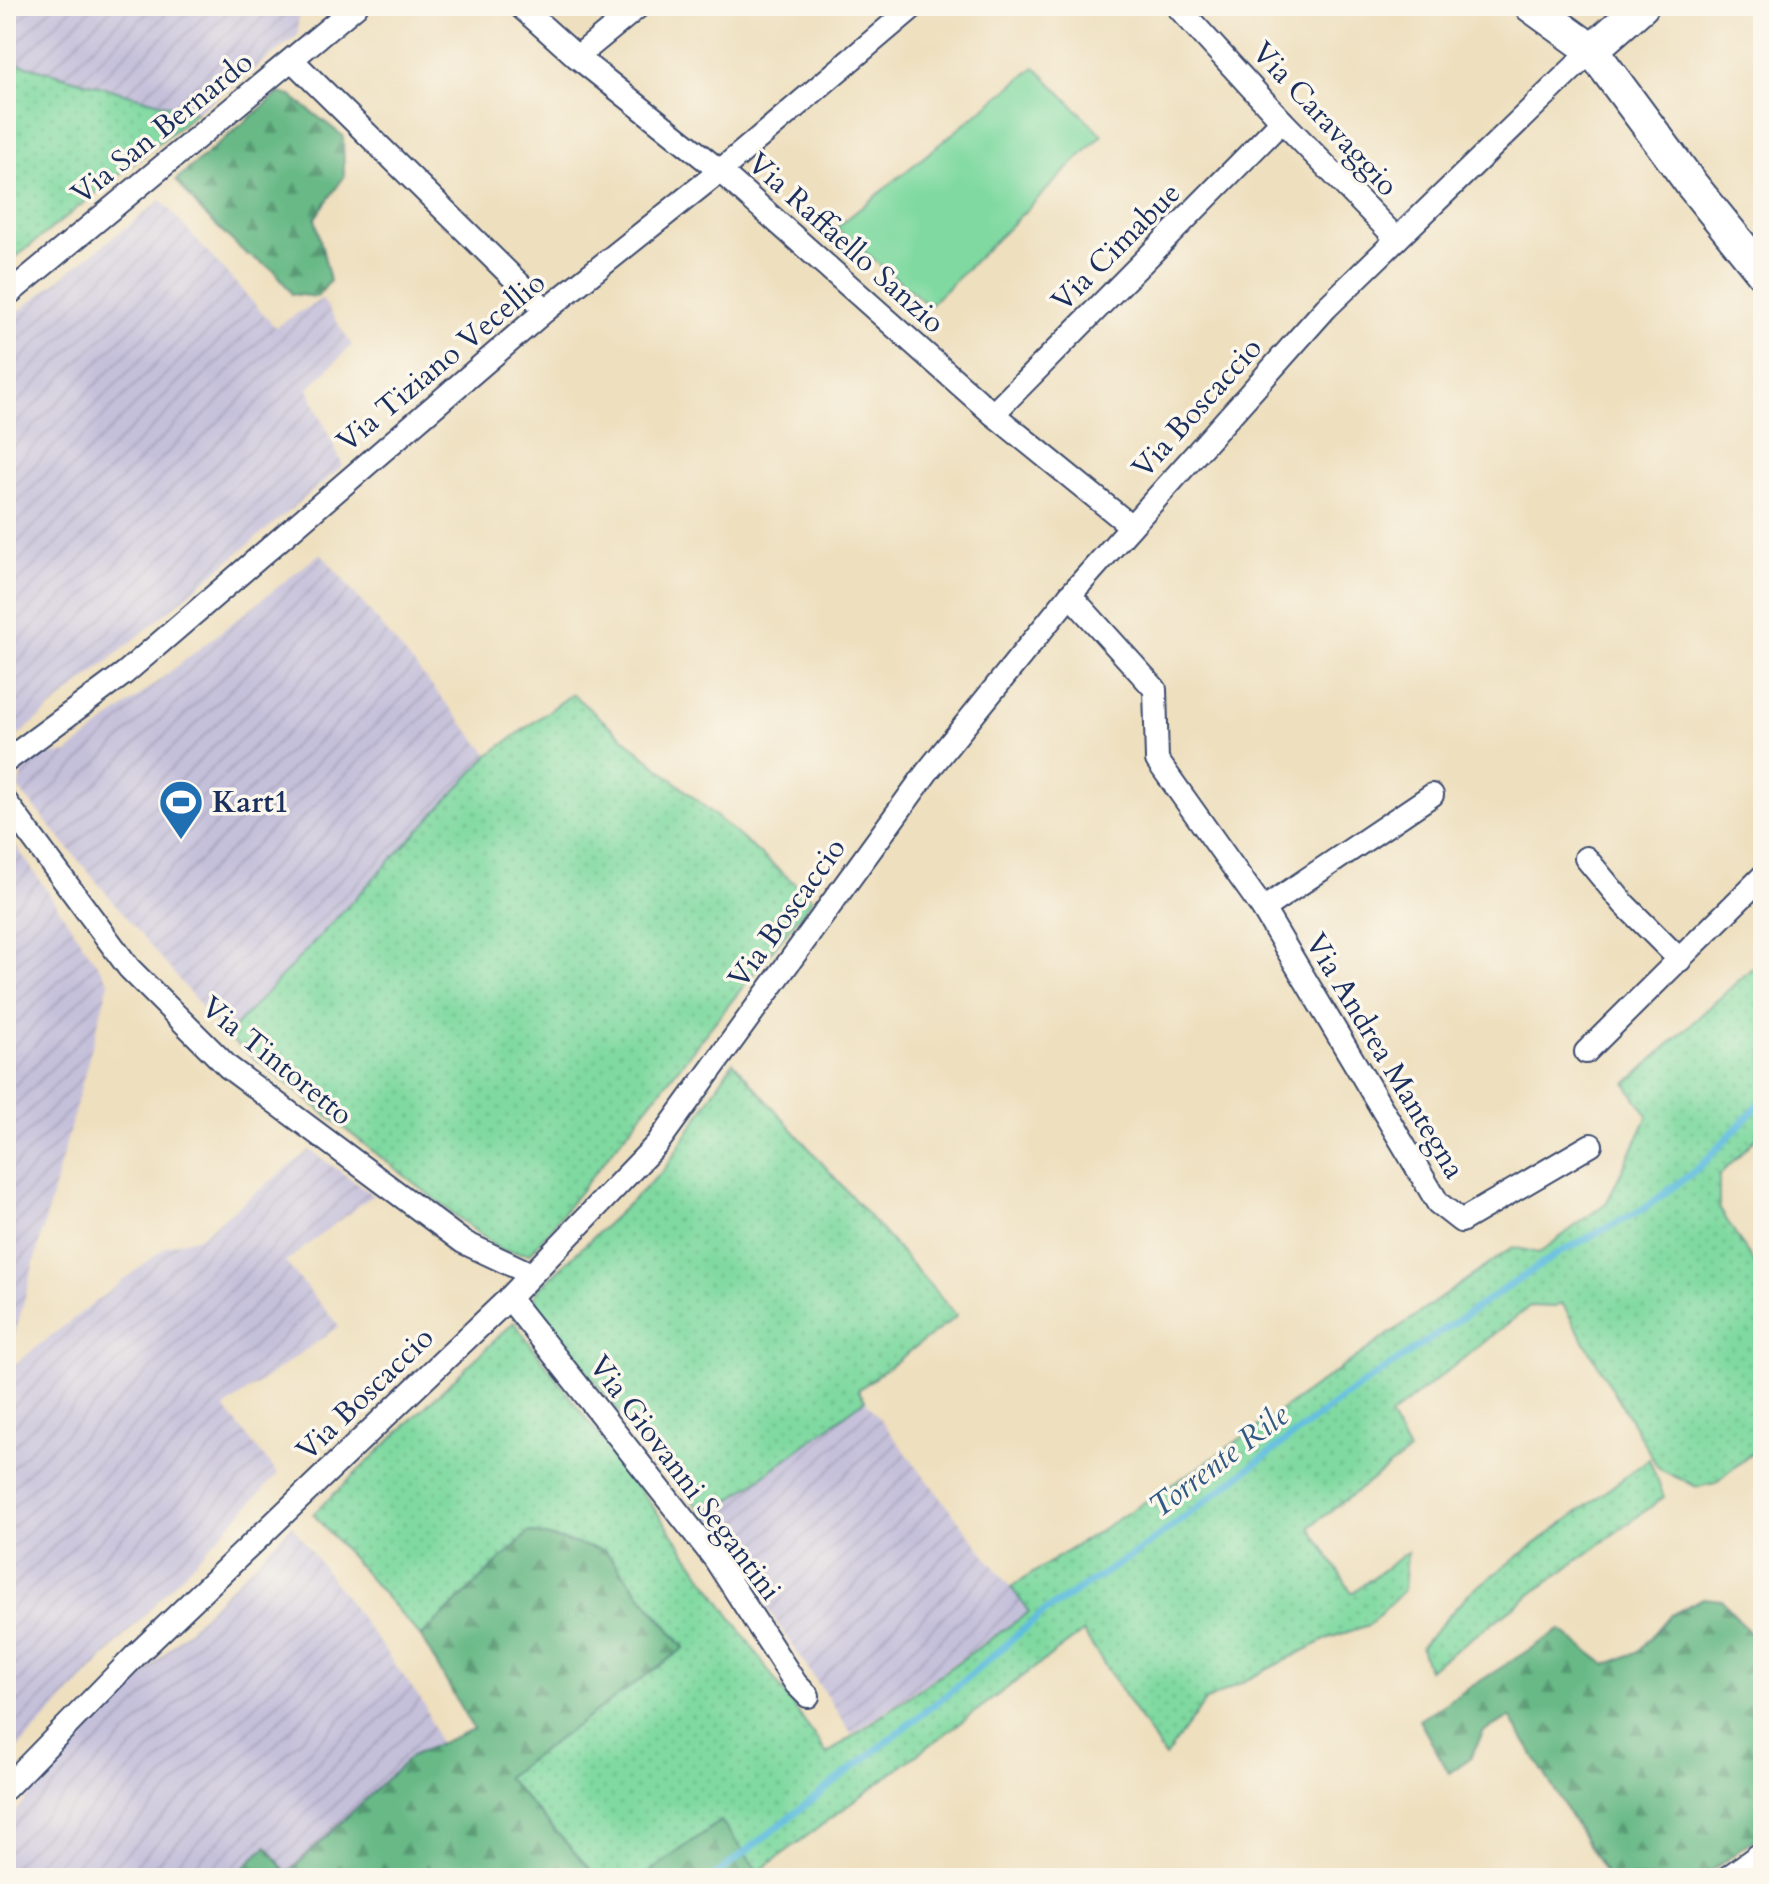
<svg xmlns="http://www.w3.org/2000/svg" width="1769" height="1884" font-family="Cardo,serif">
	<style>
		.industrial { fill: url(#industrial-furrows) }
		.grass { fill: url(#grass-dots); stroke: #4d847f; stroke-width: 2 }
		.forest { fill: url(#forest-firs); stroke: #417472; stroke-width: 2 }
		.park { fill: #7fd9a0; stroke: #4d847f; stroke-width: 2 }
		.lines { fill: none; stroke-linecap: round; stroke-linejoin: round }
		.stream { stroke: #60bddf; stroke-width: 7 }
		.street-casing { stroke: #3b496c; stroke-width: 26 }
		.secondary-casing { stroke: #3b496c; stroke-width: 36 }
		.street { stroke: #fff; stroke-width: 22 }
		.secondary { stroke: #fff; stroke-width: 32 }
		.labels { text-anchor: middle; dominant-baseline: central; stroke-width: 7; stroke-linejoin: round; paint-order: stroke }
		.street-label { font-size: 30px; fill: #1b2f5e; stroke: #fbf7ec }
		.poi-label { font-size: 30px; font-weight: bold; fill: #1b2f5e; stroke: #fbf7ec; text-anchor: start }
		.water-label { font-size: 32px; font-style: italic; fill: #305a85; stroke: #fbf7ec }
	</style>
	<defs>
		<pattern id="industrial-furrows" width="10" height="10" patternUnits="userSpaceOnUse" patternTransform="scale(2)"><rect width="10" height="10" fill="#c5c0da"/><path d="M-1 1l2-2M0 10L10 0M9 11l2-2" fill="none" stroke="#a9a5be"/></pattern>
		<pattern id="grass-dots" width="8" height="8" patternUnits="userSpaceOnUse" patternTransform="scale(2)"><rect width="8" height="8" fill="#7fd9a0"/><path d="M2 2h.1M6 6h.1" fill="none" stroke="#6dbb8c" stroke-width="1.8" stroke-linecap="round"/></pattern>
		<pattern id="forest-firs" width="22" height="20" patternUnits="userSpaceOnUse" patternTransform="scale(2)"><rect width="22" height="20" fill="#67b986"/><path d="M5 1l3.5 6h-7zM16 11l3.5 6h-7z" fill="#549771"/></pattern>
	</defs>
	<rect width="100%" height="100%" fill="#fbf7ec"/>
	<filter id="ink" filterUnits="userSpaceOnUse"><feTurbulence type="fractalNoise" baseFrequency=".0125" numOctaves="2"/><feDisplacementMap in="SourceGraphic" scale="16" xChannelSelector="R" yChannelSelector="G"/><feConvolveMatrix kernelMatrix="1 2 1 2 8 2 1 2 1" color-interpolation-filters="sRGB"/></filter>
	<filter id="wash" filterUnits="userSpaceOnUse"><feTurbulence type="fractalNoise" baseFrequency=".006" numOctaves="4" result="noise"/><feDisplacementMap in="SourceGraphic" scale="32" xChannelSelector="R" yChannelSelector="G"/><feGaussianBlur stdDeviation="1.8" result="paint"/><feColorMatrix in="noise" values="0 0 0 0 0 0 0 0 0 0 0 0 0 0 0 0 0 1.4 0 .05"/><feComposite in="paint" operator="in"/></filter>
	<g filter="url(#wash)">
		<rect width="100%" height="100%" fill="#eedfbe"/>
		<!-- industrial -->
		<g class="industrial">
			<polygon points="6,6 298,6 298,35 196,113 6,60"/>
			<polygon points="161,200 275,327 322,299 352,345 308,389 343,466 14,739 6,740 6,321"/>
			<polygon points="321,553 489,755 226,1036 18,788 22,772 37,756 67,753"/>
			<polygon points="6,831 109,982 6,1368"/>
			<polygon points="310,1150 373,1195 285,1262 339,1326 224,1408 278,1474 6,1761 6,1371 167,1246 199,1237"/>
			<polygon points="865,1400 1029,1611 852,1734 707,1518"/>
			<polygon points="292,1525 424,1704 439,1743 411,1756 287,1874 267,1846 232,1878 6,1878 6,1825 49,1770"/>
		</g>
		<!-- grass -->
		<g class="grass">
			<polygon points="6,60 196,113 6,265"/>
			<polygon points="572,694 813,899 530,1254 500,1250 226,1036 489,755"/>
			<polygon points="1763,958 1763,1131 1719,1176 1719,1208 1763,1277 1763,1444 1715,1483 1697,1487 1659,1469 1562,1303 1555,1307 1530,1306 1390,1416 1409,1452 1310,1527 1352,1593 1407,1552 1404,1590 1369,1625 1329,1638 1205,1701 1165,1757 1083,1632 758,1872 721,1821 641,1878 598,1878 506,1777 684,1647 605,1551 529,1532 421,1637 313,1514 514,1322 673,1534 827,1754 1029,1612 1011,1587 1206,1463 1513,1247 1539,1253 1607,1202 1648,1116 1626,1084"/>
			<polygon points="733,1062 957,1316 858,1390 865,1400 707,1518 534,1309 536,1291 664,1170"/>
			<polygon points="1649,1459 1664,1497 1428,1670 1421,1647 1468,1594"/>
		</g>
		<!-- forest -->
		<g class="forest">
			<polygon points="279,93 291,96 343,136 344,177 315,218 330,281 317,297 292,294 275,271 245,253 203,213 176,180"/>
			<polygon points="529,1532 605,1551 684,1648 506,1777 598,1878 232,1878 267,1846 287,1874 411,1756 473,1729 421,1637"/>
			<polygon points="1703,1598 1722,1600 1763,1648 1763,1833 1701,1878 1608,1878 1510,1717 1484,1731 1470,1758 1449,1773 1419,1720 1560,1630 1606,1665 1639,1651 1669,1616"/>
			<polygon points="721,1821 763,1878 641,1878"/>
		</g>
		<!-- park -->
		<polygon class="park" points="1035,67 1102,135 929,306 836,228"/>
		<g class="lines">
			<!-- stream -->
			<polyline class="stream" points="712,1878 954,1689 1044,1612 1142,1549 1344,1397 1488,1300 1559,1253 1645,1208 1700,1167 1763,1100"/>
		</g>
	</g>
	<g filter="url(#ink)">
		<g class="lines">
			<!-- street casing -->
			<g class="street-casing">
				<g id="street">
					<polyline points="520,6 577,57 720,171 993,414 1131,526"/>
					<polyline points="1177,6 1282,121 1397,239"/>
					<polyline points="577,57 639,6"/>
					<polyline points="292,60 546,310"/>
					<polyline points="6,296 356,6"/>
					<polyline points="993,414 1282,121"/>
					<polyline points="1070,595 1155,689 1157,760 1263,909 1438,1203 1461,1221 1591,1145"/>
					<polyline points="6,761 125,673 546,310 720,171 914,6"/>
					<polyline points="6,802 129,968 228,1067 463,1242 531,1274"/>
					<polyline points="1586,858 1624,904 1680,960"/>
					<polyline points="1263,909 1432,795"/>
					<polyline points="1586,1052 1763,876"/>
					<polyline points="509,1298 715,1559 796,1684 808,1696"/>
					<polyline points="6,1788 134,1657 509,1298 657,1144 927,772 1070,595 1326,308 1592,50"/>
					<polyline points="1727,1878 1763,1852"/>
				</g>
			</g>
			<!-- secondary casing -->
			<g class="secondary-casing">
				<g id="secondary">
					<polyline points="1531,6 1592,50 1692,185 1763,273"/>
					<polyline points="1592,50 1642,6"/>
				</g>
			</g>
			<!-- street -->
			<use href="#street" class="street"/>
			<!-- secondary -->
			<use href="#secondary" class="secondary"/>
		</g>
	</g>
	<!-- icons -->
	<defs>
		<g id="stadium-pin" transform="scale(2.3)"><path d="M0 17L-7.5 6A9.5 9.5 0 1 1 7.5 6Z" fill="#1f6fb2" stroke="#fbf7ec"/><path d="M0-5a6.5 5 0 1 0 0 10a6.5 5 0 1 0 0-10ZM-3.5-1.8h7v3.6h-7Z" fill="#fff"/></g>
	</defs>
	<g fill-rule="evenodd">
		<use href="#stadium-pin" x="181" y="802"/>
	</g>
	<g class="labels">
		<!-- street labels -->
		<g class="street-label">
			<text transform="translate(1325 119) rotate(47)">Via Caravaggio</text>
			<text transform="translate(162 128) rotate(-39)">Via San Bernardo</text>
			<text transform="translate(846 243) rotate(42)">Via Raffaello Sanzio</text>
			<text transform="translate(1116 247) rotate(-45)">Via Cimabue</text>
			<text transform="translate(441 362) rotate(-40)">Via Tiziano Vecellio</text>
			<text transform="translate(1197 408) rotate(-48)">Via Boscaccio</text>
			<text transform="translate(787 913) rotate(-54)">Via Boscaccio</text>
			<text transform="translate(1385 1056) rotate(59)">Via Andrea Mantegna</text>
			<text transform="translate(277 1061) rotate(39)">Via Tintoretto</text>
			<text transform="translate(365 1394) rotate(-44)">Via Boscaccio</text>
			<text transform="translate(685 1478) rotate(53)">Via Giovanni Segantini</text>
		</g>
		<!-- poi labels -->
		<g class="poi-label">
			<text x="212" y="802">Kart1</text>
		</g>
		<!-- water labels -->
		<g class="water-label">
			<text transform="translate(1219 1461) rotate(-37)">Torrente Rile</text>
		</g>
	</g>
	<!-- margin -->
	<rect width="1769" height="1884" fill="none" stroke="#fbf7ec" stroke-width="32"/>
</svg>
